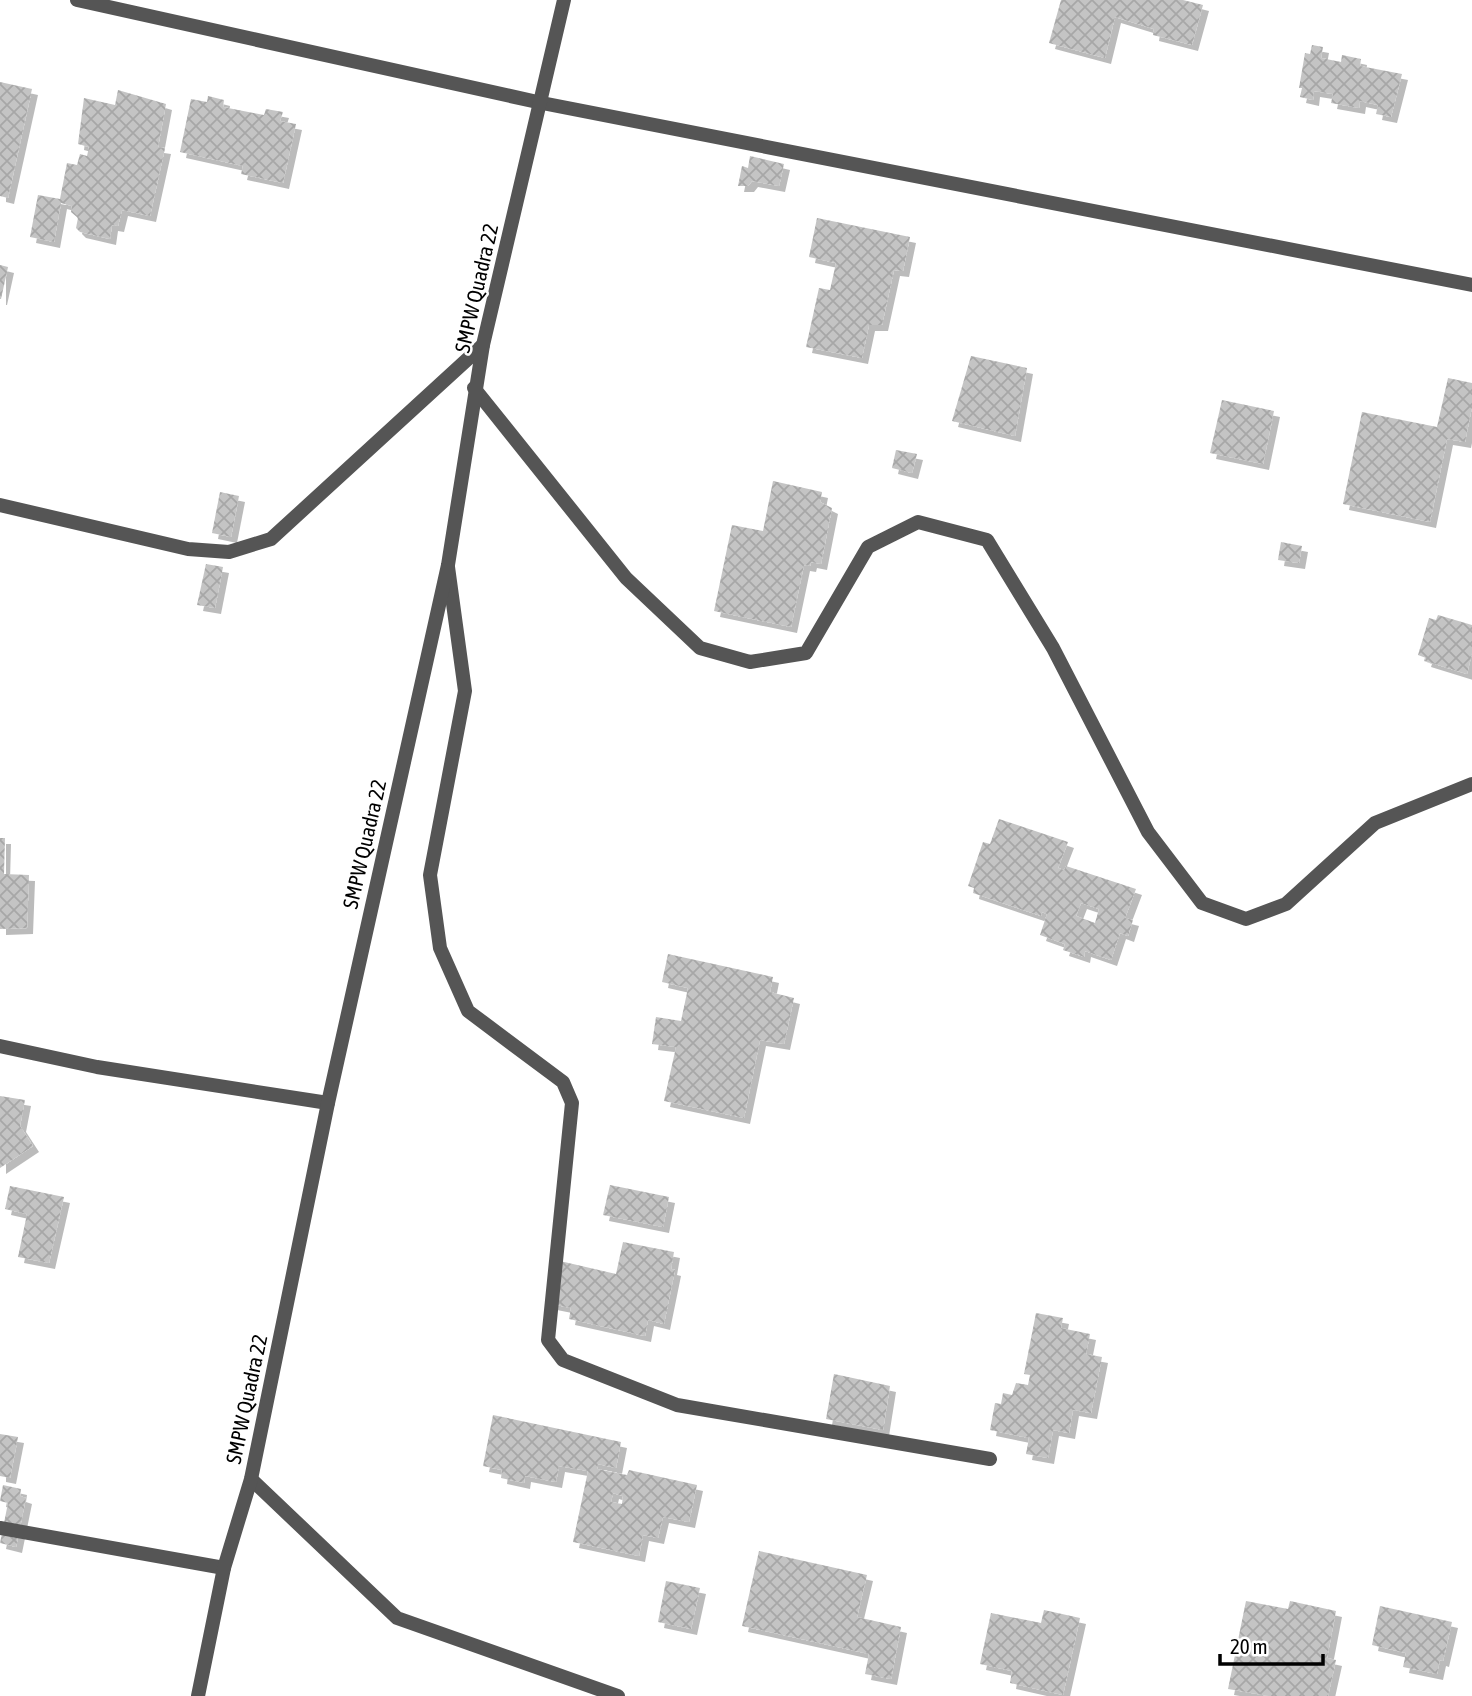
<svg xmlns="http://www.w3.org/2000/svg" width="1472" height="1696" font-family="'Asap Condensed',sans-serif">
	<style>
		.building { fill: url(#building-cross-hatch); fill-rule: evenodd; filter: url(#shadow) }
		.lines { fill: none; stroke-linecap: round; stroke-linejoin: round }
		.minor { stroke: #555; stroke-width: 14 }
		.tertiary { stroke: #555; stroke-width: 14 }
		.labels { text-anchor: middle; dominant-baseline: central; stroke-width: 5; stroke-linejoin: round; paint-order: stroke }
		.street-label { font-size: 21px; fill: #000; stroke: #fff }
	</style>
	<defs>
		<pattern id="building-cross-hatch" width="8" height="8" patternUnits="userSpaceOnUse" patternTransform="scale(1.75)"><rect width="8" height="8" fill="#c4c4c4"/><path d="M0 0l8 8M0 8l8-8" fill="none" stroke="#a7a7a7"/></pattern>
		<filter id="shadow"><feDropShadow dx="6" dy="6" stdDeviation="0" flood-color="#0004"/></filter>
	</defs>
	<rect width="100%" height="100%" fill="#fff"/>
	<!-- building -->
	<g class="building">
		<polygon points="1061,0 1183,0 1203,5 1192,45 1153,35 1154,29 1115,17 1105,58 1049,43"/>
		<polygon points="1312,45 1323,47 1321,58 1341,62 1342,55 1361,59 1360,66 1402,74 1391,117 1376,114 1378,105 1360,101 1359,108 1331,103 1333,94 1314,91 1313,100 1300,97 1302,88 1299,88 1305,53 1310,54"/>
		<polygon points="0,82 32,89 8,198 0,196"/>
		<polygon points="118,90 166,104 158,147 165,148 150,216 122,210 118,226 112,225 110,239 80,232 76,228 78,218 71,212 72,206 61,203 54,242 30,237 38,195 60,199 67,163 77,165 80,154 87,156 89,147 78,144 84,98 115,105"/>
		<polygon points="208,96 224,100 223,107 264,115 266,109 283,112 280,121 296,124 283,183 241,174 243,166 180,152 191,99 207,102"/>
		<polygon points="750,156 784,164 779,186 752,181 748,186 738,186 742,166 748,168"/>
		<polygon points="817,218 910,237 903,271 894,270 882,325 869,325 862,358 806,347 819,288 830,290 836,263 809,257"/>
		<polygon points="0,265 8,267 1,299 0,299"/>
		<polygon points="971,356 1027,368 1015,436 952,421"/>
		<polygon points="1448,378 1472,383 1472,407 1465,442 1447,439 1430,522 1343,504 1362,412 1437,427"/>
		<polygon points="1222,400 1274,411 1263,464 1210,453"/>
		<polygon points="896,450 917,454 912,473 892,468"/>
		<polygon points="773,481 822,492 820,502 832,508 821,564 811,562 810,566 804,565 791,627 714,611 732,525 763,531"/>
		<polygon points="220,492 239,496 231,537 212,533"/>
		<polygon points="1281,542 1302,546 1299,563 1278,560"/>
		<polygon points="206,564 223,567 215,608 197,605"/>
		<polygon points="1438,615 1472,625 1472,653 1467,674 1425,661 1426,658 1418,655 1429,618 1436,620"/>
		<path d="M999,819L1068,842L1058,868L1064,870L1066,866L1136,889L1125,918L1133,920L1128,936L1120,933L1111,960L1085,951L1084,957L1063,950L1065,944L1040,935L1047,914L1042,912L1041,916L973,893L974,888L968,886L983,842L990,844ZM1081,903L1099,909L1095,923L1076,916Z"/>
		<polygon points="0,838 5,838 4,874 29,875 27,928 0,929"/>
		<polygon points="668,954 773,977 770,992 794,998 784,1044 760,1040 744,1118 664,1101 676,1047 652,1044 656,1017 681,1021 688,988 662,982"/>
		<polygon points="0,1096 25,1100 20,1126 33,1146 0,1168"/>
		<polygon points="610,1185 669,1197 663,1227 603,1215"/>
		<polygon points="10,1186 64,1197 49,1263 18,1257 27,1214 5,1209"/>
		<polygon points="623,1242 674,1252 671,1269 675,1270 664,1324 648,1320 645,1336 569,1319 571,1308 551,1304 560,1261 616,1274"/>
		<polygon points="1036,1313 1063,1318 1061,1328 1090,1334 1086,1354 1102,1357 1091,1413 1073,1410 1069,1433 1053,1430 1048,1458 1026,1454 1029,1438 990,1430 995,1403 1001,1404 1003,1393 1012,1395 1016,1383 1028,1385 1030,1375 1024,1374"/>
		<polygon points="834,1374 890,1386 883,1430 826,1419"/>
		<path d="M493,1415L621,1442L616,1468L598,1464L597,1469L627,1475L629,1470L697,1485L689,1522L663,1517L658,1538L643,1535L639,1556L573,1542L588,1471L559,1466L556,1482L525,1476L524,1483L501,1478L502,1470L483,1466ZM613,1493L623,1496L622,1504L611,1502Z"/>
		<polygon points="0,1434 18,1437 10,1478 0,1476"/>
		<polygon points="3,1485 21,1489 20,1496 26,1498 16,1547 0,1543 8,1503 0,1501"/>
		<polygon points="759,1551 867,1575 857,1617 901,1627 891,1679 865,1674 869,1654 742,1626"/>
		<polygon points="666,1581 700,1588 691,1629 658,1622"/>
		<polygon points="1246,1601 1288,1609 1290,1601 1336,1611 1327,1658 1336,1660 1328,1696 1269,1696 1228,1689"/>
		<polygon points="1380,1606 1452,1622 1443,1661 1440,1660 1437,1674 1403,1667 1406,1653 1372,1645"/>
		<polygon points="1044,1610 1080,1618 1063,1695 1010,1683 1012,1671 980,1664 991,1613 1041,1623"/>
	</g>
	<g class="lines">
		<!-- minor -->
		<g class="minor">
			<polyline points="77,0 542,103 1472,285"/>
			<polyline points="474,388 626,578 700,648 750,662 806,653 868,547 918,522 987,540 1053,648 1148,832 1202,903 1246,919 1286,904 1375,823 1472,784"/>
			<polyline points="0,505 188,549 229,552 271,539 483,345"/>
			<polyline points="448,567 465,691 430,875 440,948 468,1011 563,1082 572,1103 548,1340 563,1360 677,1405 990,1459"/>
			<polyline points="0,1046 97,1067 328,1103"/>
			<polyline points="251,1479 397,1618 618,1696"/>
			<polyline points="0,1528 224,1568"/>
		</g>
		<!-- tertiary -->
		<polyline class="tertiary" points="198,1696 224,1568 251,1479 328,1103 448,565 483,345 564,0"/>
	</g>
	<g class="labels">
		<!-- street labels -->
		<g class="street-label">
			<text transform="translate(476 288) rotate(-77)">SMPW Quadra 22</text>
			<text transform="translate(364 844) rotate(-77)">SMPW Quadra 22</text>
			<text transform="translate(246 1399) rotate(-78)">SMPW Quadra 22</text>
		</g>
	</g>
	<!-- scale -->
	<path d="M1220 1654v10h103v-10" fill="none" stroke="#000000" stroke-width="3.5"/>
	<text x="1230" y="1654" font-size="21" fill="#000000" stroke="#ffffff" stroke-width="5" paint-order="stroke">20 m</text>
</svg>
